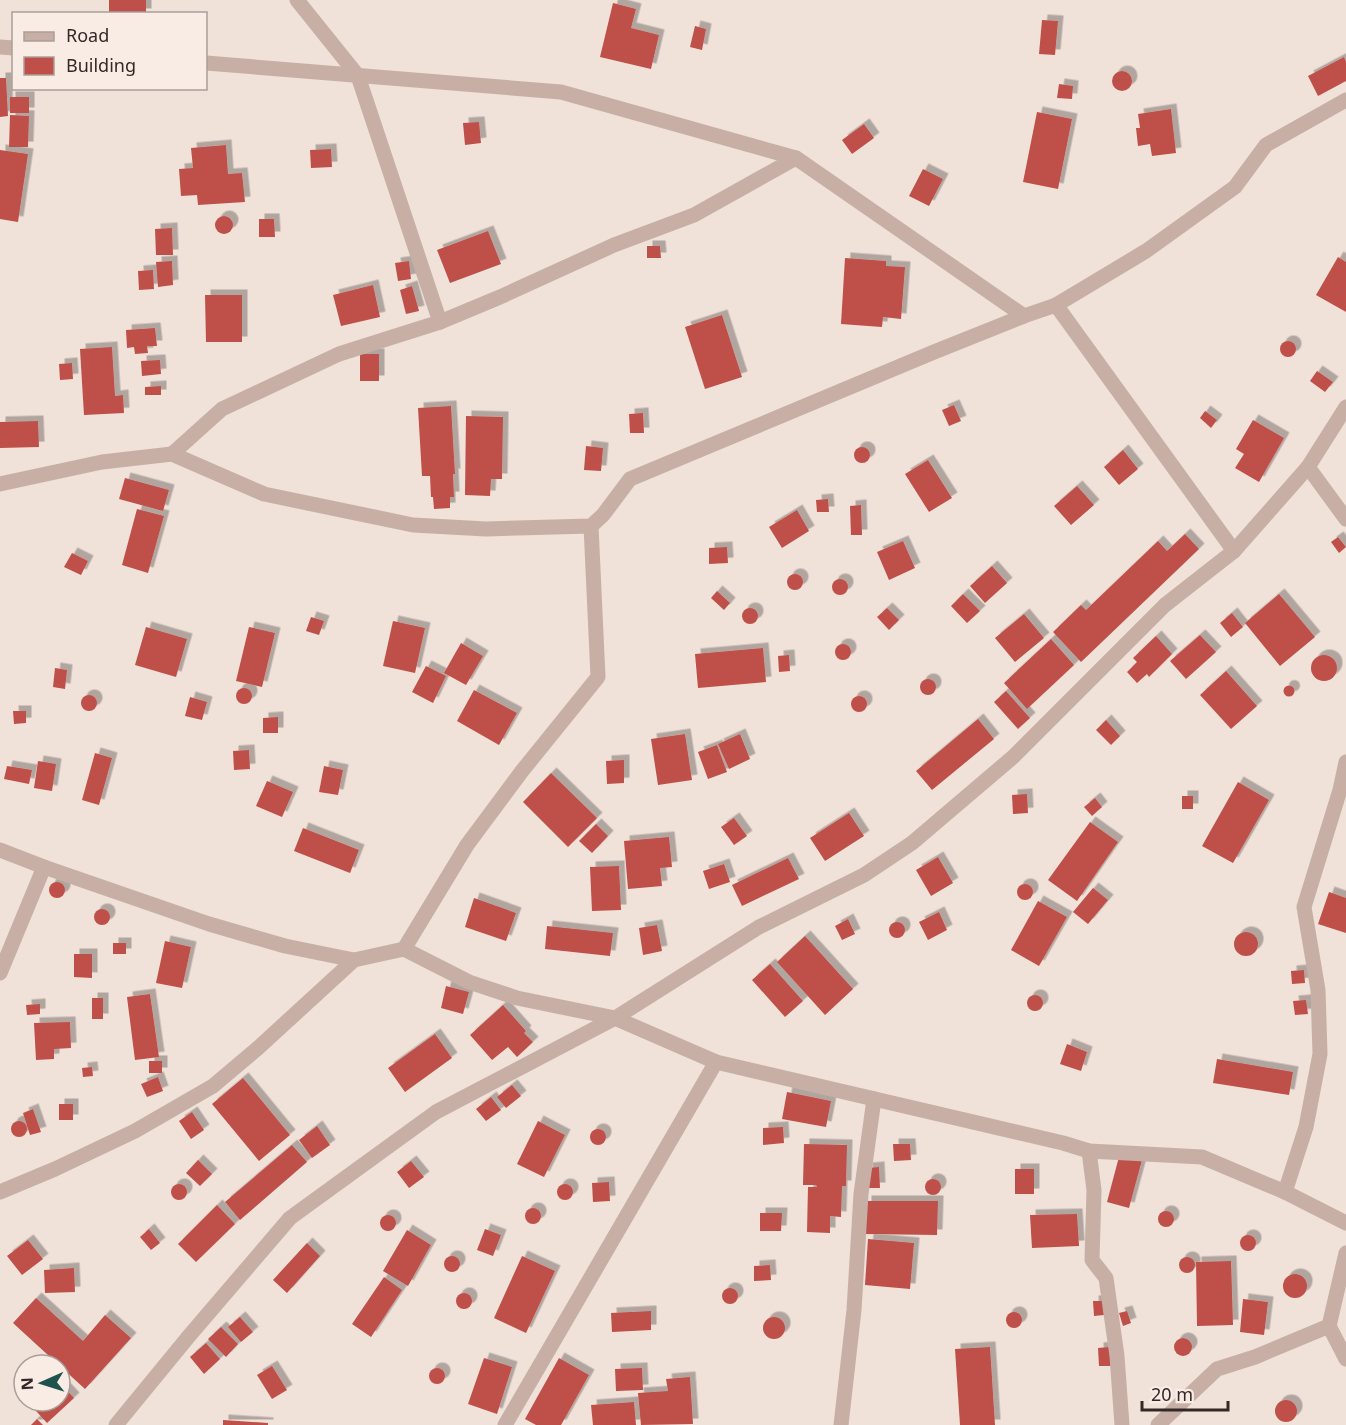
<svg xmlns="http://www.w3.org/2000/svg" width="1346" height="1425" font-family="'Noto Sans',sans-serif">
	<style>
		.building { fill: #bf4f48; filter: url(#shadow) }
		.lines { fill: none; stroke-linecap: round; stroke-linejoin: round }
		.minor { stroke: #c7afa6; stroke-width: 15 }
		.tertiary { stroke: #c7afa6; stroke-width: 15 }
	</style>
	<defs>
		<filter id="shadow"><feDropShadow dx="5.5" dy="-5.5" stdDeviation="0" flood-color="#0004"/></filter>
	</defs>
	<rect width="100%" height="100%" fill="#f0e1d9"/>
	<!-- building -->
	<g class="building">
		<rect x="109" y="0" width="37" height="14"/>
		<polygon points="613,3 636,9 631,28 659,35 651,69 600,57"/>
		<polygon points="1042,20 1058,21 1055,55 1039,54"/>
		<polygon points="695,26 706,29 702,50 690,47"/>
		<polygon points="1344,57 1346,62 1346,81 1318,96 1308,76"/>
		<circle cx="1122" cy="81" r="10"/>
		<polygon points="0,78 6,78 8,116 0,117"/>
		<polygon points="1059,84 1073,86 1072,99 1057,98"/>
		<rect x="10" y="97" width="19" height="16"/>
		<polygon points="1171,109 1176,153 1152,156 1150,144 1138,146 1136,128 1140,128 1138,114"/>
		<polygon points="1037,112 1072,119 1058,189 1023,182"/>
		<polygon points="10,115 29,116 28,147 9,147"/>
		<polygon points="479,122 481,143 465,145 463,123"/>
		<polygon points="864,124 874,138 852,154 842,140"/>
		<polygon points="226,145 228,174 242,173 245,202 198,205 197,195 181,196 179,169 193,168 191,148"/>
		<polygon points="331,149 332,167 311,168 310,150"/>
		<polygon points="0,150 28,154 18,222 0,219"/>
		<polygon points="923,169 943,179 929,206 909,196"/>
		<circle cx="224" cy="225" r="9"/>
		<polygon points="259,219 274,219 275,237 259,237"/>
		<polygon points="172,228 173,255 156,255 155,229"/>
		<polygon points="488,231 501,264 450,283 437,250"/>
		<polygon points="647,246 660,246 661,258 647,258"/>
		<polygon points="1338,257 1346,262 1346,312 1316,295"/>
		<polygon points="845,258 886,261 886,266 905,267 901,319 883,317 882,327 841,324"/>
		<polygon points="172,261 173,285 158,287 156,262"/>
		<polygon points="409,261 411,279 398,281 395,263"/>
		<polygon points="153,270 154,289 139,290 138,271"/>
		<polygon points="373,285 380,317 341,326 333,295"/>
		<polygon points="412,286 419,311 406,314 400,290"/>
		<polygon points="205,295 242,295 242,342 206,342"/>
		<polygon points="722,315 742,377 705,389 685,327"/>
		<polygon points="155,328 157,346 147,346 148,353 135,354 134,347 127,348 126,330"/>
		<circle cx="1288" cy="349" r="8"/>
		<polygon points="112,347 115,396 123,395 124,413 84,415 80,349"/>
		<rect x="360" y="354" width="19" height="27"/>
		<polygon points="160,360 161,374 142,376 141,361"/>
		<polygon points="72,363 73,379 60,380 59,364"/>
		<polygon points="1317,371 1333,382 1325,392 1310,381"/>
		<polygon points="161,386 161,395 145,395 145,387"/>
		<polygon points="954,405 961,421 949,426 942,410"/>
		<polygon points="451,406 455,474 453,474 454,497 450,497 450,508 434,509 433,497 431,497 430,476 422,476 418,408"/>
		<polygon points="1205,411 1217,420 1211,428 1200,418"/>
		<polygon points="643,413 644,433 630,433 629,414"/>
		<polygon points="466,416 503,417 502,479 491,479 490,496 465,495"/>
		<polygon points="1253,420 1284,438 1259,482 1235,468 1244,454 1236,449"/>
		<polygon points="38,421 39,447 0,448 0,422"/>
		<polygon points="586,446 603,448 601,471 584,470"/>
		<circle cx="862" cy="455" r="8"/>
		<polygon points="1123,450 1138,469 1119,485 1104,467"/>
		<polygon points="928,460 952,498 929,512 905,474"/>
		<polygon points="125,478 169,490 163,511 119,499"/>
		<polygon points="1077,486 1094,505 1071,525 1054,506"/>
		<polygon points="828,499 829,512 817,512 816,500"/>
		<polygon points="861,505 862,535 851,535 850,506"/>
		<polygon points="137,509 164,516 148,573 122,565"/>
		<polygon points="797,510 809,531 782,548 769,527"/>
		<polygon points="1185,534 1199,549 1081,662 1053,632 1081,605 1086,610 1158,541 1167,551"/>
		<polygon points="1338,537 1346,547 1339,553 1331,542"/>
		<polygon points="903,541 915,568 889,580 877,552"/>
		<polygon points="727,547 728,563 709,564 709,548"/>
		<polygon points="72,553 88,561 81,575 64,567"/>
		<polygon points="992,566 1007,583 985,603 970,586"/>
		<circle cx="795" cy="582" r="8"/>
		<circle cx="840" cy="587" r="8"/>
		<polygon points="717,591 730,603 724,610 711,598"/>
		<polygon points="963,594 980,611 967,623 951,606"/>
		<polygon points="1279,594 1315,637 1280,666 1245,623"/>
		<polygon points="887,608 899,620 889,630 877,617"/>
		<circle cx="750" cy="616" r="8"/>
		<polygon points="1232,613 1243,627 1231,637 1220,623"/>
		<polygon points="1024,614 1044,638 1015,662 995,638"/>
		<polygon points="311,617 324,621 319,635 306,631"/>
		<polygon points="393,621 425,628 415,673 383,666"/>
		<polygon points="146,627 187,639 176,677 135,665"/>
		<polygon points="249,627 275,633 262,687 236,681"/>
		<polygon points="1200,635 1216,652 1186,679 1170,661"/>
		<polygon points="1156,636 1172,654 1149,677 1147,674 1137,683 1127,672 1137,662 1133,658"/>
		<polygon points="1051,639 1074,665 1027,709 1004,683"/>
		<polygon points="461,643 483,656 466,685 444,673"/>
		<circle cx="843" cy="652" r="8"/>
		<polygon points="763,648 766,682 698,688 695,654"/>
		<polygon points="789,655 790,671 779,672 778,656"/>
		<circle cx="1324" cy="668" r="13"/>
		<polygon points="426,666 446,676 433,703 412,692"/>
		<polygon points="55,668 67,670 65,689 53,687"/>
		<polygon points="1226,671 1257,706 1231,729 1200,695"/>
		<circle cx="928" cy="687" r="8"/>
		<circle cx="1289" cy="691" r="5.5"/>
		<circle cx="244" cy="696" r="8"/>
		<polygon points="474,690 517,713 499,745 457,721"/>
		<polygon points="1006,691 1030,718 1018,729 994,702"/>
		<circle cx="89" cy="703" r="8"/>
		<circle cx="859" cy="704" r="8"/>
		<polygon points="190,697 207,702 202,720 185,716"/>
		<polygon points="13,711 26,711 26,723 14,724"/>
		<polygon points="278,717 278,733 263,733 263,718"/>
		<polygon points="978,719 994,739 932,790 916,771"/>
		<polygon points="1106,720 1120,736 1111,745 1096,730"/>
		<polygon points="685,734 692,780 658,785 651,739"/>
		<polygon points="740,734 750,759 729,769 718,744"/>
		<polygon points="717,745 727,772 708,779 698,752"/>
		<polygon points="249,750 250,769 234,770 233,751"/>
		<polygon points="95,753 112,758 99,805 82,800"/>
		<polygon points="624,760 624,783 607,784 606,761"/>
		<polygon points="38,761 56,764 52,791 34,788"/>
		<polygon points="7,766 32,770 29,784 4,779"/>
		<polygon points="324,766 343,770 338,795 319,792"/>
		<polygon points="551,773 597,818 568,847 523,802"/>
		<polygon points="267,781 293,792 282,817 256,806"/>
		<polygon points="1238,782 1269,800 1233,863 1202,846"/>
		<polygon points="1027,794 1028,813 1013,814 1012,795"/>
		<rect x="1182" y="796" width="11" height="13"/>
		<polygon points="1095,798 1102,807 1092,816 1084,807"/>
		<polygon points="849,813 864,836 825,861 810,838"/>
		<polygon points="734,818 747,836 734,845 721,827"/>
		<polygon points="1090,822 1118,842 1077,901 1048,880"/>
		<polygon points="596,824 608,836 592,853 579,841"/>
		<polygon points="303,828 359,850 350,873 294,851"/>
		<polygon points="669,837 672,867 660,868 662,886 628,889 624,841"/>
		<polygon points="938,857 953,883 931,896 916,870"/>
		<polygon points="788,858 799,879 742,906 732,885"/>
		<polygon points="724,864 730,882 709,889 703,871"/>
		<polygon points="619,866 621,910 592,911 590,867"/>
		<circle cx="57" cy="890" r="8"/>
		<circle cx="1025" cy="892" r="8"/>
		<polygon points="1093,888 1108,900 1088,924 1073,912"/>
		<polygon points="1329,892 1346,898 1346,933 1318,924"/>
		<polygon points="474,898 516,913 506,941 465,927"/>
		<polygon points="1038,901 1067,917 1039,966 1011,950"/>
		<circle cx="102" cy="917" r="8"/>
		<polygon points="939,912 947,930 928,940 919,922"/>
		<polygon points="848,919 855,934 842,940 835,926"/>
		<circle cx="897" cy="930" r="8"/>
		<polygon points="657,925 662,951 643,955 639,928"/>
		<polygon points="547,926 613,933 610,956 545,949"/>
		<circle cx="1246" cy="944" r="12"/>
		<polygon points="805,936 853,989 825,1015 777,962"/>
		<polygon points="165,941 191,947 182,988 156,983"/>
		<rect x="113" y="943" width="13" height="11"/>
		<polygon points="74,954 92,954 92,978 74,977"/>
		<polygon points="770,964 803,1001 785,1017 752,980"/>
		<polygon points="1304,970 1305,983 1292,984 1291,971"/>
		<polygon points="446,986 469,992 463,1014 441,1008"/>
		<polygon points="150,994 159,1057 135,1060 127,997"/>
		<circle cx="1035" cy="1003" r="8"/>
		<rect x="92" y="998" width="11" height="21"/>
		<polygon points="1306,1000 1308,1014 1295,1015 1293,1001"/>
		<polygon points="40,1004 40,1014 27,1015 26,1005"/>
		<polygon points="503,1005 526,1031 524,1033 533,1042 517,1057 508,1047 492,1060 470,1035"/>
		<polygon points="70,1022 71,1048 54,1049 54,1059 36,1060 34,1023"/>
		<polygon points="435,1034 452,1058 405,1092 388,1068"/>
		<polygon points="1067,1044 1087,1052 1081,1071 1060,1064"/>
		<polygon points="1217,1059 1293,1072 1289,1095 1213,1083"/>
		<rect x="149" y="1061" width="13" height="12"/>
		<polygon points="92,1067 93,1076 83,1077 82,1068"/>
		<polygon points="158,1077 163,1091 147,1097 141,1084"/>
		<polygon points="243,1078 290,1135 259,1161 212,1104"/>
		<polygon points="512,1085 521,1096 506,1108 497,1097"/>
		<polygon points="787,1092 831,1101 826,1127 782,1119"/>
		<polygon points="491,1097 501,1110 486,1121 476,1109"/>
		<rect x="59" y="1104" width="14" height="16"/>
		<polygon points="33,1109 41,1132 30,1135 23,1113"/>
		<polygon points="192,1112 204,1130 191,1139 179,1121"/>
		<polygon points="538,1121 565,1135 544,1177 517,1164"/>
		<circle cx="19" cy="1129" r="8"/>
		<polygon points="317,1126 330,1145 312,1158 299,1140"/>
		<polygon points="783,1127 784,1143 763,1145 763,1128"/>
		<circle cx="598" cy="1137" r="8"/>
		<polygon points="804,1144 847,1145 846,1186 842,1186 841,1217 830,1216 830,1233 807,1232 808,1187 817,1187 816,1185 803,1185"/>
		<polygon points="893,1144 910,1144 911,1160 894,1161"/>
		<polygon points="292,1145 307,1162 240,1220 225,1202"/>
		<polygon points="1120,1153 1142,1160 1129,1208 1107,1202"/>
		<polygon points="198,1160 212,1174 200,1186 186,1173"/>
		<polygon points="411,1161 424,1177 409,1188 397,1172"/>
		<polygon points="879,1167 880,1188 868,1188 867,1168"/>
		<rect x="1015" y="1169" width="19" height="25"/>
		<circle cx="933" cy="1187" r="8"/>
		<polygon points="609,1182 610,1201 593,1202 592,1183"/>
		<circle cx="565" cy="1192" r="8"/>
		<circle cx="179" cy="1192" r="8"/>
		<polygon points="866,1201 938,1201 937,1235 866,1234"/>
		<polygon points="217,1205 235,1224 196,1262 178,1244"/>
		<circle cx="533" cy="1216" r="8"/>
		<circle cx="1166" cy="1219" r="8"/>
		<polygon points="760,1213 782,1213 781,1231 760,1231"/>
		<polygon points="1077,1214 1079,1246 1032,1248 1030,1215"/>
		<circle cx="388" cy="1223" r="8"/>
		<polygon points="149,1229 160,1243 151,1250 140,1237"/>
		<polygon points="485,1229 501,1235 493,1256 477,1250"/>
		<polygon points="407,1230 431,1245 408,1286 383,1271"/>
		<circle cx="1248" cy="1243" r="8"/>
		<polygon points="868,1239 914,1243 910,1289 865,1285"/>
		<polygon points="28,1240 43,1259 22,1275 7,1256"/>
		<polygon points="307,1243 320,1256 287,1293 273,1280"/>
		<polygon points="522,1256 555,1271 526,1333 494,1318"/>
		<circle cx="452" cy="1264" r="8"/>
		<circle cx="1187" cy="1265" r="8"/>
		<polygon points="1231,1261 1233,1325 1197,1326 1196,1262"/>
		<polygon points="770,1265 771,1280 754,1281 754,1266"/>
		<polygon points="74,1268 75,1292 45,1293 44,1270"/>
		<circle cx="1295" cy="1286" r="12"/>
		<polygon points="384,1277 402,1290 371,1337 352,1324"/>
		<circle cx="730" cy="1296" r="8"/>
		<circle cx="464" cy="1301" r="8"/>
		<polygon points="36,1298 83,1341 105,1315 131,1338 85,1389 13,1323"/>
		<polygon points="1243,1299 1268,1302 1264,1335 1240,1332"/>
		<polygon points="1093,1301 1103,1301 1104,1315 1094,1316"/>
		<polygon points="651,1311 651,1330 612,1332 611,1313"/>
		<polygon points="1127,1311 1131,1323 1123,1326 1119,1313"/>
		<circle cx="1014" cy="1320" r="8"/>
		<circle cx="774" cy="1328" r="11"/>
		<polygon points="240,1317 253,1332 241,1342 228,1327"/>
		<polygon points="221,1327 238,1344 226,1357 208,1339"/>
		<circle cx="1183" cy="1347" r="9"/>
		<polygon points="206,1343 220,1359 204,1374 190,1357"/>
		<polygon points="990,1347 995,1425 960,1425 955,1349"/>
		<polygon points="1109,1347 1111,1366 1099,1366 1098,1348"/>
		<polygon points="484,1358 512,1367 497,1414 468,1404"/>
		<polygon points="559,1358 589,1375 561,1425 536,1425 525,1419"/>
		<polygon points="272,1366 287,1390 272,1399 257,1375"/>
		<polygon points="642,1368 643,1390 616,1391 615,1369"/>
		<circle cx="437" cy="1376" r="8"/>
		<polygon points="690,1377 693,1424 641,1425 638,1393 668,1391 666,1379"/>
		<polygon points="60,1383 74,1398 47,1423 27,1401 60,1401"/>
		<circle cx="1286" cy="1411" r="11"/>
		<polygon points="634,1402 636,1425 593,1425 591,1405"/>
		<polygon points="37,1419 43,1425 31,1425"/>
		<polygon points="223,1420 268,1423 268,1425 223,1425"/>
	</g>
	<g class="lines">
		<!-- minor -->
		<g class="minor">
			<polyline points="0,47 14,48"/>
			<polyline points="206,63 561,92 796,158 1024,316"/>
			<polyline points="1056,305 1234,551"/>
			<polyline points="440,322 500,297 614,245 694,215 796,158"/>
			<polyline points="172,454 222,409 339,354 440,322 358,76 297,0"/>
			<polyline points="1308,467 1346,519"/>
			<polyline points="0,484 102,462 172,454 264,494 413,525 486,529 591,526 603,515 630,479 934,352 1024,316 1056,305 1146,251 1235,187 1266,145 1346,100"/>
			<polyline points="0,850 44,867 209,924 285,946 354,960 404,949 469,982 517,998 615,1018 716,1062 1063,1143 1089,1151 1202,1157 1285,1192 1346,1223"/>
			<polyline points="404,949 467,845 522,771 598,677 591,526"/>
			<polyline points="0,973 44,867"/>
			<polyline points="1089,1151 1094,1190 1092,1260 1106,1278 1117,1356 1122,1425"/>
			<polyline points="0,1192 55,1169 135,1131 213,1086 258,1048 354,960"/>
			<polyline points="1285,1192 1306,1127 1320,1054 1318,990 1304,907 1340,790 1346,762"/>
			<polyline points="1329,1326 1346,1359"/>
			<polyline points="505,1425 716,1062"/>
			<polyline points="841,1425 854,1310 861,1194 874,1099"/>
			<polyline points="1158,1425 1217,1369 1255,1357 1329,1326 1346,1253"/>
		</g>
		<!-- tertiary -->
		<polyline class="tertiary" points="116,1425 189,1336 290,1218 436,1112 615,1018 759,927 864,875 912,843 1013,757 1165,605 1234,551 1308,467 1346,407"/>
	</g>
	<!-- legend -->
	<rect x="12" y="12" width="195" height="78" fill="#f8ece5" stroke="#aa9e99" stroke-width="1.5"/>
	<rect x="24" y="32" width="30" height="9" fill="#c7afa6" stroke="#aa9e99" stroke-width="1.5"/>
	<text x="66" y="42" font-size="18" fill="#342827">Road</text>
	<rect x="24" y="57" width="30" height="18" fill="#bf4f48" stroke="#aa9e99" stroke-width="1.5"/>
	<text x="66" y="72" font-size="18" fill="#342827">Building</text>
	<!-- north arrow -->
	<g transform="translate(42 1383) rotate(267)"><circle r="28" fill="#f8ece5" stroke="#aa9e99" stroke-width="1.5"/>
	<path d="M0-4.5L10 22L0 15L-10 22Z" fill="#1f524c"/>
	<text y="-9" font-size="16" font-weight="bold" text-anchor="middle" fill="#342827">N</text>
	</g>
	<!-- scale -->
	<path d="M1142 1401v9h86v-9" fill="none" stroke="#342827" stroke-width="3"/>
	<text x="1151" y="1401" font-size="18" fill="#342827" stroke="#f8ece5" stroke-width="4.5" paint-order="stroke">20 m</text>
</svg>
